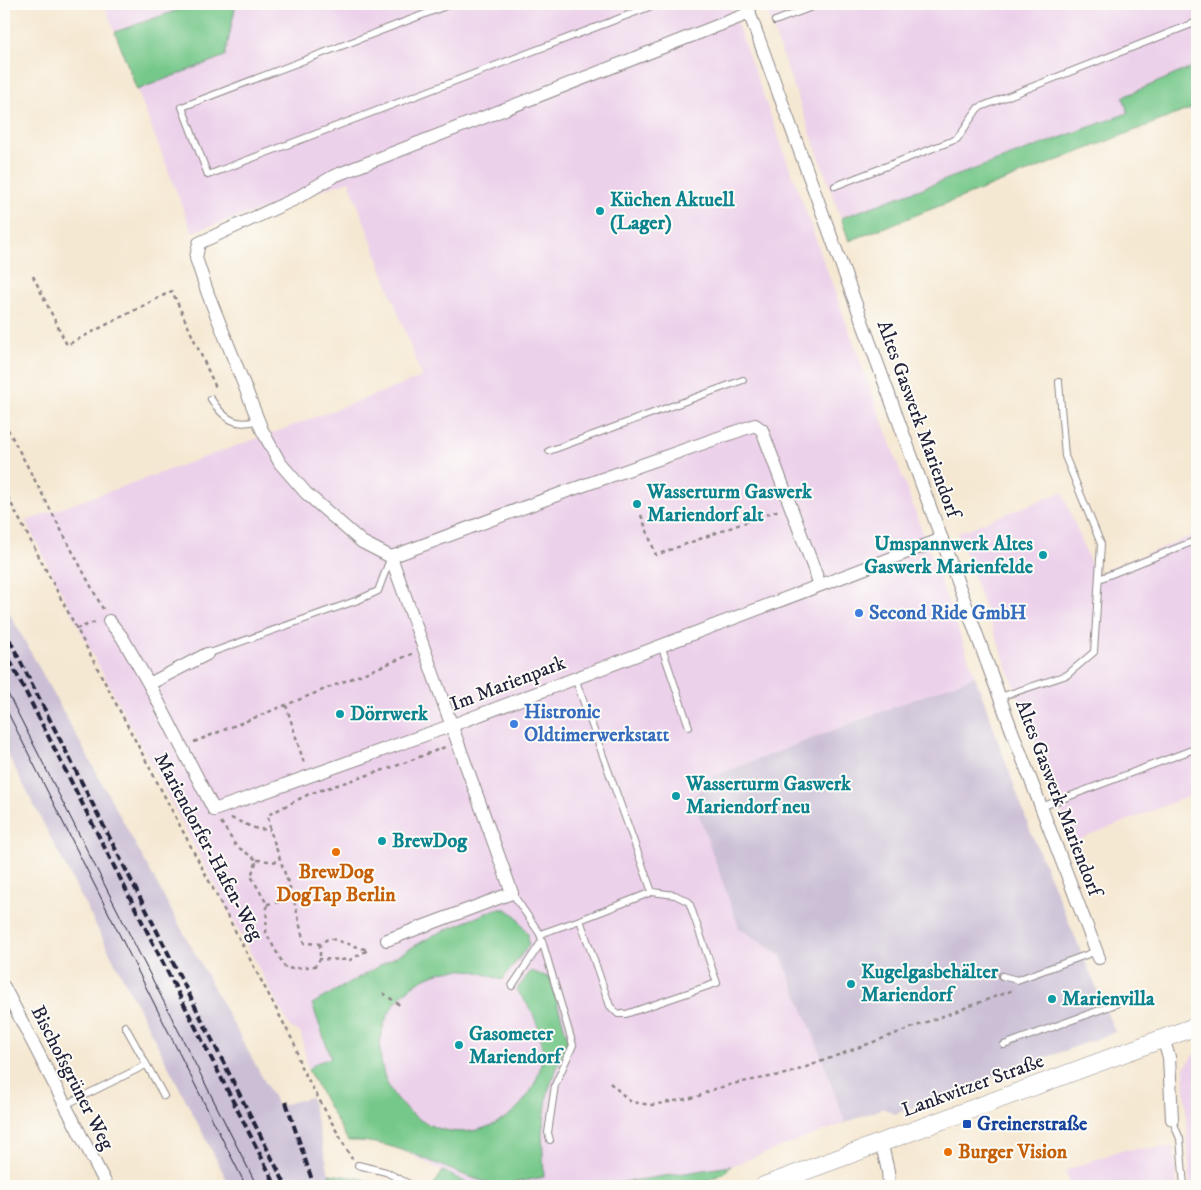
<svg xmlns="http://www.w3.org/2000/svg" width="1201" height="1190" font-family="'IM FELL DW Pica',serif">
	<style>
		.built { fill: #ecd1ea }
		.industrial { fill: #cbbfd5 }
		.green { fill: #76c88a; stroke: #4c7562 }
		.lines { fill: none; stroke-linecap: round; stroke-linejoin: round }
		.lane-casing { stroke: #8c8586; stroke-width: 8 }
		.street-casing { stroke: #8c8586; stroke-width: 14 }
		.secondary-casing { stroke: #8c8586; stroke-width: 19 }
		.path { stroke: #8c8586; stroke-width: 2.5; stroke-dasharray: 4 4; stroke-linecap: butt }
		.lane { stroke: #fff; stroke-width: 6 }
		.street { stroke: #fff; stroke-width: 12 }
		.secondary { stroke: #fff; stroke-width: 18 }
		.tram { stroke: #22223b; stroke-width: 1 }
		.rail { stroke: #22223b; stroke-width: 4; stroke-dasharray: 8 4; stroke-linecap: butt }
		.culture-dot { fill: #0f9aa8; stroke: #fdfcf7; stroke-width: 2 }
		.shop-dot { fill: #3f7fe0; stroke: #fdfcf7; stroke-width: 2 }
		.food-dot { fill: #e8710a; stroke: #fdfcf7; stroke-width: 2 }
		.transit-dot { fill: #1a4fb4; stroke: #fdfcf7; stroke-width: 2 }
		.labels { text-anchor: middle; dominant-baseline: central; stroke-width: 4; stroke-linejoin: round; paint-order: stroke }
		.culture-label { font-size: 20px; font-weight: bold; fill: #0d838f; stroke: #fdfcf7; text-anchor: start }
		.street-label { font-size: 20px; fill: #22223b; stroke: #fdfcf7 }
		.shop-label { font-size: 20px; font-weight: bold; fill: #366cbe; stroke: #fdfcf7; text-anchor: start }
		.food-label { font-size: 20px; font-weight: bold; fill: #c56008; stroke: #fdfcf7 }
		.transit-label { font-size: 20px; font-weight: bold; fill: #164399; stroke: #fdfcf7; text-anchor: start }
	</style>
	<rect width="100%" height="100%" fill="#fdfcf7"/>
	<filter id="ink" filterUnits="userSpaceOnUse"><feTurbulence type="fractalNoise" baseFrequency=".02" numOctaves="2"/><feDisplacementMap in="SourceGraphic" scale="10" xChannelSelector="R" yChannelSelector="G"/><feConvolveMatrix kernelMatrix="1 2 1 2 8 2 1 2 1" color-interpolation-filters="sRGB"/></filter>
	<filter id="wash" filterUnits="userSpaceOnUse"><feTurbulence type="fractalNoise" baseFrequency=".0096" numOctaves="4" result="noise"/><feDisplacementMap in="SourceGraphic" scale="20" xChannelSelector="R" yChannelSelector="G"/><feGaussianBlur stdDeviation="1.12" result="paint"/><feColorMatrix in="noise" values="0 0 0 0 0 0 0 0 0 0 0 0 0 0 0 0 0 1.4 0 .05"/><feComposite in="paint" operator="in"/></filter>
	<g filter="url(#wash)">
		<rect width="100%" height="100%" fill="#f5e8d2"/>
		<!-- built -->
		<g class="built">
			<polygon points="104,4 730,4 975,676 714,776 739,928 781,956 814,1036 845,1123 731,1166 598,1186 473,1186 389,1144 369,1140 348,1141 308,1070 301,1033 290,1027 92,653 26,521 278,431 422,377 349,181 192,232"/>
			<polygon points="764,4 1197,4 1197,65 1123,97 1129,113 841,218"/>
			<polygon points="1062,492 1095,574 1197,534 1197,793 1073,842 957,533"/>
			<polygon points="1197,1053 1197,1186 1190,1186 1184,1069 1193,1055"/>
			<polygon points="1174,1147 1177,1186 1071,1186 1065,1171 1121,1150"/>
		</g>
		<!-- industrial -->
		<g class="industrial">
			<polygon points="4,603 278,1106 311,1097 332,1186 230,1186 4,747"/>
			<polygon points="975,676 1030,830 1115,1032 895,1114 883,1108 845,1123 814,1036 781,956 739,928 693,798 714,776"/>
		</g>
		<!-- green -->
		<g class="green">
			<polygon points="195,4 236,4 225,56 137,90 115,32"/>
			<polygon points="1197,65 1197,102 1190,109 849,241 841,218 1128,113 1123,97"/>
			<path d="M496,909H506L515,915L528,934L529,945L502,980C490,976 478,971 465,970C426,967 387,997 381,1037C378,1061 384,1086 401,1104C475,1183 595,1077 516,990L531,971L550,978L568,1040L548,1091L542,1133L544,1177C531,1179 502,1187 490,1183C441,1171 400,1139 348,1141L308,1070L316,1063L331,1058L312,1004L434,935Z"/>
			<polygon points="731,1166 724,1173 695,1186 598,1186"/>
			<polygon points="443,1171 473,1186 433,1186"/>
			<polygon points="329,1174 359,1178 386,1186 332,1186"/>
		</g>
	</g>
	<g filter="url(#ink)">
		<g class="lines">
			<!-- lane casing -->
			<g class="lane-casing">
				<g id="lane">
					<polyline points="451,4 182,107 208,175 657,4"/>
					<polyline points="775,21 820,4"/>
					<polyline points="835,186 957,139 978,108 1197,22"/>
					<path d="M211,399C223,418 236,428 258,420"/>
					<polyline points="549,451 743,380"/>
					<polyline points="1099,579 1197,540"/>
					<polyline points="661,645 689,727"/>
					<polyline points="207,654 358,600 378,591 390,559"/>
					<polyline points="575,678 652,892 675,895 689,902 717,983 626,1014 618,1014 610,1006 580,920 652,892"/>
					<polyline points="1000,697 1067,675 1094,652 1101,544 1065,456 1059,382"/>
					<polyline points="1041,807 1197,748"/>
					<polyline points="512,893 540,934 580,920"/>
					<polyline points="540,934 573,1045 555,1085 548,1133 550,1140"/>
					<polyline points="1002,976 1017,980 1097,951"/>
					<polyline points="512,986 542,941"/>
					<polyline points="125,1026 164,1096"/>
					<polyline points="1004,1045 1116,1004"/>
					<polyline points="65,1105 146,1065"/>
					<polyline points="1172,1119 1180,1139 1184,1186"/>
					<polyline points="358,1165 386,1172 413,1186"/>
				</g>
			</g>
			<!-- street casing -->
			<g class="street-casing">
				<g id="street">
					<polyline points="746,4 1012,731 1099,958"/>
					<polyline points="391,557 565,492 755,425 762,430 820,585"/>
					<polyline points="109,621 122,637 149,684 214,810 450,726 942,539"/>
					<polyline points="149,684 207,654"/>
					<polyline points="387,940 512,893 391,557 362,542 306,493 280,463 262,430 208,294 196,258 199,243 295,199 334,176 750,13"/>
					<polyline points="4,987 107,1186"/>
					<polyline points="1163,1039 1169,1057 1172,1119"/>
					<polyline points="881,1141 888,1171 889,1186"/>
				</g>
			</g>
			<!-- secondary casing -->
			<g class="secondary-casing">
				<polyline id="secondary" points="764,1186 1197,1026"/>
			</g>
			<!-- path -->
			<g class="path">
				<polyline points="33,276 67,345 172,291 217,390"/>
				<polyline points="4,422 103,609"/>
				<polyline points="4,490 295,1045 300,1065 352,1159"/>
				<polyline points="641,515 656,555 779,510"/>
				<polyline points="76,629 95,622"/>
				<polyline points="286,705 304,763"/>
				<polyline points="194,742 412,654"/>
				<polyline points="231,818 257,829 270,830"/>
				<polyline points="221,822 236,846 257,860 251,876 267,904 266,933 286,969 315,966 320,959 350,960 368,950 329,938 320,944 304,943 294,900 270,830 268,815 309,794 396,766 445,747"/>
				<polyline points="257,860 280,862"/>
				<polyline points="267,904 293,900"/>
				<polyline points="320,944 320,959"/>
				<polyline points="383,993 401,1006"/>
				<polyline points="610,1083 631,1102 652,1105 697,1097 711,1090 737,1083 790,1073 1013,990"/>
				<polyline points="634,1186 659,1183 661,1186"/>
			</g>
			<!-- lane -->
			<use href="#lane" class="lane"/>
			<!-- street -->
			<use href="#street" class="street"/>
			<!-- secondary -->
			<use href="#secondary" class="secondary"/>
			<!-- tram -->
			<g class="tram">
				<polyline points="4,686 257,1186"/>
				<polyline points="4,705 246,1186"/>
			</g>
			<!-- rail -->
			<g class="rail">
				<polyline points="4,629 286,1186"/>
				<polyline points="4,649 276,1186"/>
				<polyline points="286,1102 314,1186"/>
			</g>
		</g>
	</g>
	<!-- markers -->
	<g class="culture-dot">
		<circle cx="600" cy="211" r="5"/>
		<circle cx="637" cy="504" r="5"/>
		<circle cx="1043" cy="555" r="5"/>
		<circle cx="340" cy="714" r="5"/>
		<circle cx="676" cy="796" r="5"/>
		<circle cx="382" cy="841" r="5"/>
		<circle cx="851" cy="984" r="5"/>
		<circle cx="1052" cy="999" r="5"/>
		<circle cx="459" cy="1045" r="5"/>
	</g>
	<g class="shop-dot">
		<circle cx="859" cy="613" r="5"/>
		<circle cx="514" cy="724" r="5"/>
	</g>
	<g class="food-dot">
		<circle cx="336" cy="852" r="5"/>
		<circle cx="948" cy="1152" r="5"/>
	</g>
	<rect class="transit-dot" x="962" y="1119" width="10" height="10" rx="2.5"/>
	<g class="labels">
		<!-- culture labels -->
		<g class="culture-label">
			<text x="610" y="200">Küchen Aktuell<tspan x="610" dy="23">(Lager)</tspan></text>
			<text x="647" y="492">Wasserturm Gaswerk<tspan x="647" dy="23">Mariendorf alt</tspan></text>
			<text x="1033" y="544" text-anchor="end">Umspannwerk Altes<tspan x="1033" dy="23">Gaswerk Marienfelde</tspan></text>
			<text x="350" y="714">Dörrwerk</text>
			<text x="686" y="784">Wasserturm Gaswerk<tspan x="686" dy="23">Mariendorf neu</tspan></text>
			<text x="392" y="841">BrewDog</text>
			<text x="861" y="972">Kugelgasbehälter<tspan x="861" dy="23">Mariendorf</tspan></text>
			<text x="1062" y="999">Marienvilla</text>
			<text x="469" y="1034">Gasometer<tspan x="469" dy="23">Mariendorf</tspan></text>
		</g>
		<!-- street labels -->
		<g class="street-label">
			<text transform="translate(918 419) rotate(70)">Altes Gaswerk Mariendorf</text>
			<text transform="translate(508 684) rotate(-21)">Im Marienpark</text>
			<text transform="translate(1058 798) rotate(69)">Altes Gaswerk Mariendorf</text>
			<text transform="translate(208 847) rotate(62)">Mariendorfer-Hafen-Weg</text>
			<text transform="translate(72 1078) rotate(63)">Bischofsgrüner Weg</text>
			<text transform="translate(973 1086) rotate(-20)">Lankwitzer Straße</text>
		</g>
		<!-- shop labels -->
		<g class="shop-label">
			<text x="869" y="613">Second Ride GmbH</text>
			<text x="524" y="712">Histronic<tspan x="524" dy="23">Oldtimerwerkstatt</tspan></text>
		</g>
		<!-- food labels -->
		<g class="food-label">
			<text x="336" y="872">BrewDog<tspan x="336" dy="23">DogTap Berlin</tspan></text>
			<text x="958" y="1152" text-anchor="start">Burger Vision</text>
		</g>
		<!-- transit labels -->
		<g class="transit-label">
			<text x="977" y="1124">Greinerstraße</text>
		</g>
	</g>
	<!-- margin -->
	<rect width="1201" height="1190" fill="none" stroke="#fdfcf7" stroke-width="20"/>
</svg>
